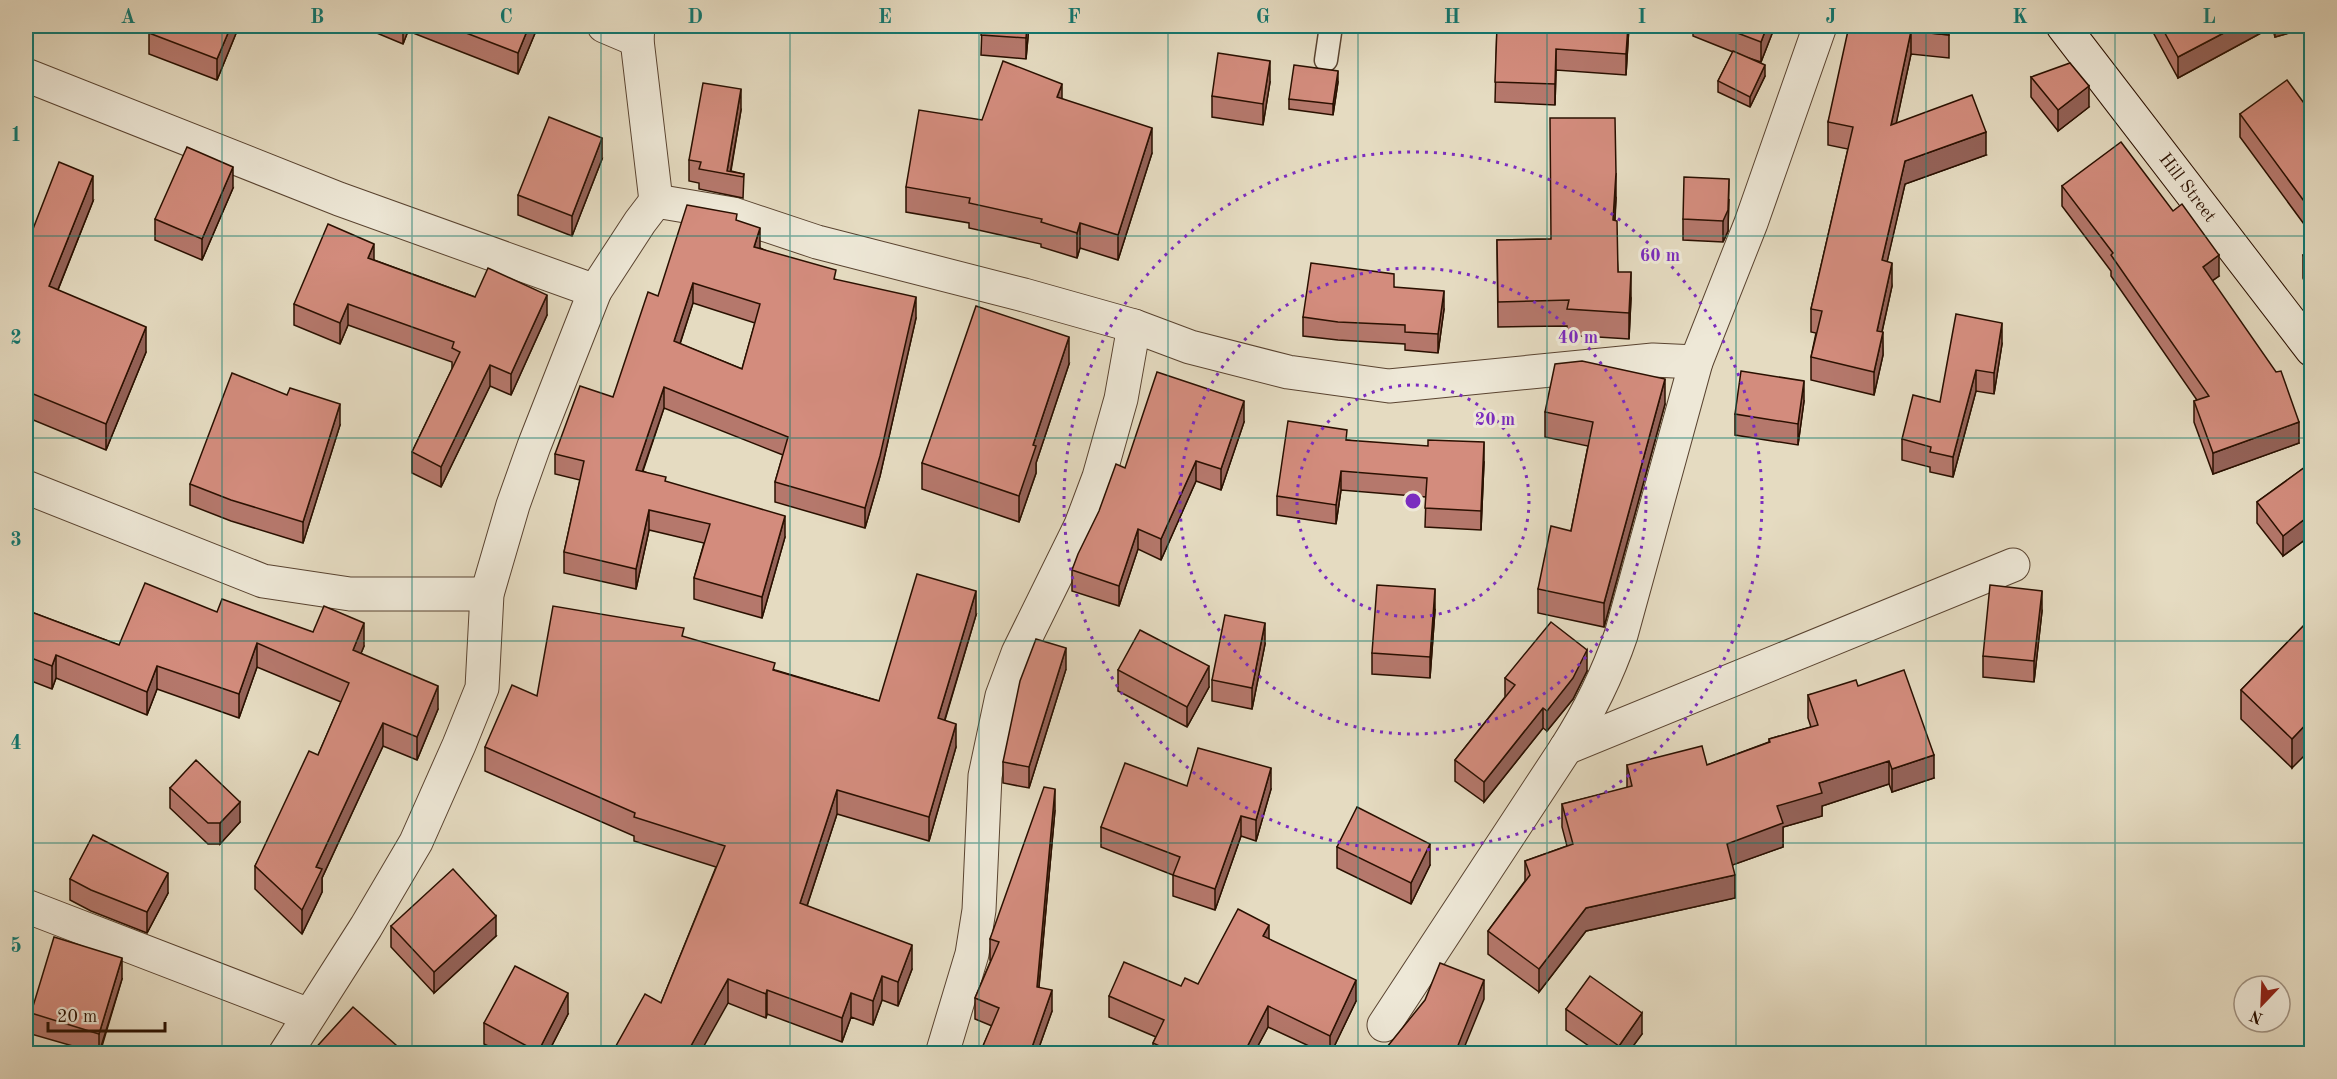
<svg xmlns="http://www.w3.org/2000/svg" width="2337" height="1079" font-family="'Old Standard TT',serif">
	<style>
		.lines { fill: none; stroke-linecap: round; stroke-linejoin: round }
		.lane-casing { stroke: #594330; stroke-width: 25 }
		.street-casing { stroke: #594330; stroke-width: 35 }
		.secondary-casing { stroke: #2a1000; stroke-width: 35 }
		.lane { stroke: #eee8d7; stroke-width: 22 }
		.street { stroke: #eee8d7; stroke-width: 33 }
		.secondary { stroke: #eee8d7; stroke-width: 33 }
		.wall { fill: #b5786c; stroke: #2a1000; stroke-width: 1.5; fill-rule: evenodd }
		.shaded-wall { fill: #946258; stroke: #2a1000; stroke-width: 1.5 }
		.building { fill: #d38c7d; stroke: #2a1000; stroke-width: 1.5; fill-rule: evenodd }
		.grid { fill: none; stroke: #0f766e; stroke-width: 1.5; stroke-opacity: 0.55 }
		.ring { fill: none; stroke: #7b2cbf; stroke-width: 3; stroke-dasharray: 3 6 }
		.labels { text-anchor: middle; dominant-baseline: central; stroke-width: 6; stroke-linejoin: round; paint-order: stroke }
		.street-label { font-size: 18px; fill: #2a1000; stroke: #eee8d7 }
		.centre { fill: #7b2cbf; stroke: #eee8d7; stroke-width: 3 }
		.ring-label { font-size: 18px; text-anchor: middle; font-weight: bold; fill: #7b2cbf; stroke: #eee8d7; stroke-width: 6; stroke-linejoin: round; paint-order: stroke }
		.neatline { fill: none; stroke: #0f766e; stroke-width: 2 }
		.grid-label { font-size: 20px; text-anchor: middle; font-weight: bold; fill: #0f766e }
	</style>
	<rect width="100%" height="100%" fill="#e5dbc1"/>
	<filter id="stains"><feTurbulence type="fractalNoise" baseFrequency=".00333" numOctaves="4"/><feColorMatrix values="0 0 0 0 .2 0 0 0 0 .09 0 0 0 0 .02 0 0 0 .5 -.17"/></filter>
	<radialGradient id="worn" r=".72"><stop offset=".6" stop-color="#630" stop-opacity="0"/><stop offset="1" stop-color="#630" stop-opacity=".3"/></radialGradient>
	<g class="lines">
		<!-- lane casing -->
		<g class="lane-casing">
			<polyline id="lane" points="1326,60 1331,26"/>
		</g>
		<!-- street casing -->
		<g class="street-casing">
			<g id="street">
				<polyline points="604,26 637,40"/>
				<polyline points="638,26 637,40 656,201"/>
				<polyline points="26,75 339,199 595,291"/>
				<polyline points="26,487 263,581 350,594 487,594"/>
				<polyline points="1566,748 2013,565"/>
				<polyline points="26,906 309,1015"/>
				<path d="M1384,1025L1566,748C1589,712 1607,676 1621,635L1696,362L1751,223L1820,26"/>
				<polyline points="285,1054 366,927 416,842 459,745 482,688 487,594 513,505 534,446 595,291 640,222 656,201 733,214 817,242 1024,295 1134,326 1190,347 1288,372 1389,386 1653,360 1696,362"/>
				<polyline points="942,1054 972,954 979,910 985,776 1002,696 1018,653 1081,525 1099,477 1121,399 1134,326"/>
			</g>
		</g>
		<!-- secondary casing -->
		<g class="secondary-casing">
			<g id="secondary">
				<path id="s1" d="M2063,26L2312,350"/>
			</g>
		</g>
		<!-- lane -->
		<use href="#lane" class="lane"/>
		<!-- street -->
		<use href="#street" class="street"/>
		<!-- secondary -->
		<use href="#secondary" class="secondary"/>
	</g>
	<!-- wall -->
	<g class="wall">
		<polygon points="152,26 239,26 217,80 149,54 149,33"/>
		<polygon points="360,26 538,26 518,74 408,31 403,44"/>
		<polygon points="982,26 1029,26 1026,59 981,55"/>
		<polygon points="1497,26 1629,26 1626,75 1556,70 1555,105 1495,102"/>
		<polygon points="1693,26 1775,26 1761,62 1749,58 1765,76 1750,107 1718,92 1718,81 1733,52 1693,36"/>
		<polygon points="1858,26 1949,35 1949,58 1911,54 1896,123 1986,155 1905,184 1887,261 1892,286 1882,332 1883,355 1874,395 1811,380 1811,357 1816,333 1811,332 1811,309 1848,149 1828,145 1828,122"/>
		<polygon points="2154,26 2312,26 2275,37 2272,27 2178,78 2154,34"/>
		<polygon points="2031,77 2089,107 2058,131 2031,97"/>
		<polygon points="1270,82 1263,125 1212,117 1212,96"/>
		<polygon points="1338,82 1333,115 1289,109 1289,99"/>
		<polygon points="1062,99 1152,153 1118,260 1080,248 1077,258 1041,247 1041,244 969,228 969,223 906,212 906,187 982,120"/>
		<polygon points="741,110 731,171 744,174 743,198 699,189 699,183 689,181 689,160"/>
		<polygon points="2240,114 2312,114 2312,235 2240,137"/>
		<polygon points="602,159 572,236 518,215 518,195"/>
		<polygon points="2062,186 2219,276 2212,281 2299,443 2213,474 2194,422 2194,401 2197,400 2111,276 2111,271 2062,206"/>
		<polygon points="233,188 202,260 155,240 155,219"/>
		<polygon points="1616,198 1615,221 1618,272 1631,298 1629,339 1567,335 1567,326 1498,327 1497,240 1551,239"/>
		<polygon points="1729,200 1728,231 1723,242 1683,240 1683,219"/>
		<polygon points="93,201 58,290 146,352 106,450 26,417 26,247"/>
		<path d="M737,221L760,248L836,280L916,318L880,476L865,528L775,502V482L783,455L664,408L643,471L785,537L762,618L694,599V578L704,543L649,530L636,589L564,573V552L580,480L555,474V454L613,397L658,296ZM693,303L755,323L742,369L680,344Z"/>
		<polygon points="2312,252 2312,301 2303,278 2303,255"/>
		<polygon points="374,260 475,297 547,315 511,395 490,386 441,487 412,473 412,452 452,369 452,362 348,325 340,344 294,325 294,304"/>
		<polygon points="1394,287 1444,309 1438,353 1405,350 1405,344 1338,340 1303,336 1303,317"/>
		<polygon points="2002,344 1994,394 1976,391 1953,477 1930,472 1930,467 1902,460 1902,439 1940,402"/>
		<polygon points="1069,364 1036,463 1036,473 1019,522 922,489 922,463"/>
		<polygon points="1804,401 1798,445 1735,435 1735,414"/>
		<polygon points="1665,404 1604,627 1538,613 1538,589 1571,531 1588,446 1545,437 1545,412"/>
		<polygon points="1244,422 1221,490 1196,481 1161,560 1138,549 1119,606 1072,591 1072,570 1125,468"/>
		<polygon points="340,425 303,543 231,521 190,505 190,484"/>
		<polygon points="1347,440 1484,462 1481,530 1425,527 1426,497 1341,490 1336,524 1277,515 1277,496"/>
		<polygon points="2312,462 2312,537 2310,536 2283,556 2257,523 2257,502"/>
		<polygon points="26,610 119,645 217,612 313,632 364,646 361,653 438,709 417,760 383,746 322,878 322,892 302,934 255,889 255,866 318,755 341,702 257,667 239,718 157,689 147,715 56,678 52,689 26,679"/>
		<polygon points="1435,610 1430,678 1372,674 1372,653"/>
		<polygon points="2042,611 2034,682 1983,677 1983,656"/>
		<polygon points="976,615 945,720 956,747 929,841 837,814 807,906 912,969 898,1006 882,1000 873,1025 851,1017 842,1042 767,1014 766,1018 728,1003 661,1003 716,867 634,841 634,836 485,771 485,747 537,696 684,637 775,670 879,701"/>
		<polygon points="2312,617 2292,768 2241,719 2241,690"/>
		<polygon points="1265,644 1252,709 1212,701 1212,680"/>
		<polygon points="1066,669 1029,788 1003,783 1003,762"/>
		<polygon points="1118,670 1209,687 1187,727 1118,691"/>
		<polygon points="1587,671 1573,699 1547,731 1543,728 1484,802 1455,781 1455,760 1505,697 1505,678"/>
		<polygon points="1858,686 1934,778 1892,792 1889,784 1822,806 1822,816 1783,827 1783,847 1732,865 1735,898 1586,931 1539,992 1488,954 1488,931 1525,881 1525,861 1567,846 1562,827 1562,804 1627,788 1627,765 1707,765 1769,742 1769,739 1811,727 1808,718 1808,695"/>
		<polygon points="1187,786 1271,789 1256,841 1241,836 1215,910 1173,896 1173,875 1101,847 1101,827"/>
		<polygon points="170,788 240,822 220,844 208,844 170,808"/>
		<polygon points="1055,810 1039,987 1052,1011 1037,1053 980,1053 992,1026 975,1019 975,998 991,960 990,960 990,939"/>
		<polygon points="1337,847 1430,865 1411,904 1337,868"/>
		<polygon points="70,879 168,893 147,933 91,911 70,900"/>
		<polygon points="391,926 496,936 434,993 391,947"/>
		<polygon points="1269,939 1356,1001 1331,1053 1324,1053 1268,1027 1254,1053 1153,1053 1153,1043 1156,1037 1109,1017 1109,996 1198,984"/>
		<polygon points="122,979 100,1053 97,1053 31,1034 31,1013"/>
		<polygon points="1566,1009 1642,1034 1628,1053 1599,1053 1566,1030"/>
		<polygon points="568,1014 548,1053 503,1053 484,1044 484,1023"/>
	</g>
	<!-- shaded-wall -->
	<g class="shaded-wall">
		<polygon points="231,26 239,26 217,80 217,59"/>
		<polygon points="403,26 408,26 408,31 403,44"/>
		<polygon points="529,26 538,26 518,74 518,53"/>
		<polygon points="1027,26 1029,26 1026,59 1026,38"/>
		<polygon points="1628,26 1629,26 1626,75 1626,54"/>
		<polygon points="1767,26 1775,26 1761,62 1761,42"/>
		<polygon points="2237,26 2272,26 2272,27 2178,78 2178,57"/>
		<polygon points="2275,26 2312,26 2312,27 2275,37"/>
		<polygon points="1911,31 1911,54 1891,148 1891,125"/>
		<polygon points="1556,49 1556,70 1555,105 1555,84"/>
		<polygon points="1270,61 1270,82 1263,125 1263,104"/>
		<polygon points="1765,65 1765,76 1750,107 1750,97"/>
		<polygon points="1338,71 1338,82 1333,115 1333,104"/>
		<polygon points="1062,84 1062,109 1057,97"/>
		<polygon points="2089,86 2089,107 2058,131 2058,110"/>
		<polygon points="741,89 741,110 730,174 727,171"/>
		<polygon points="1152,128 1152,153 1118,260 1118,235"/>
		<polygon points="1986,132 1986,155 1905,184 1882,284 1882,260 1905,161"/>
		<polygon points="602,138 602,159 572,236 572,216"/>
		<polygon points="233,167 233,188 202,260 202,239"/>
		<polygon points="1616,173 1616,198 1613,246 1613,220"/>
		<polygon points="93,176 93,201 49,312 49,286"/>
		<polygon points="1729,179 1728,231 1723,242 1723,221"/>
		<polygon points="1080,223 1080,248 1077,258 1077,233"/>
		<polygon points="760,228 760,249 754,247"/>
		<polygon points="374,244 374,264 368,258"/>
		<polygon points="2219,255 2219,276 2203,287 2203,267"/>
		<polygon points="1892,263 1892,286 1877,354 1877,331"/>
		<polygon points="1631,272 1631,298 1629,339 1629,313"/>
		<polygon points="693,283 693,303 674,362 674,341"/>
		<polygon points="1444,291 1444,309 1438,353 1438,334"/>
		<polygon points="547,295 547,315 511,395 511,374"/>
		<polygon points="916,297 916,318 880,476 865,528 865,508"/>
		<polygon points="348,304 348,325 340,344 340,323"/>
		<polygon points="2002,323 2002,344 1994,394 1994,373"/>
		<polygon points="146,327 146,352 106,450 106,424"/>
		<polygon points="1883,332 1883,355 1874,395 1874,372"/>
		<polygon points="1069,337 1069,364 1036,463 1036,473 1019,522 1019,496 1033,445"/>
		<polygon points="490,365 490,386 441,487 441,467"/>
		<polygon points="1976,370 1976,391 1953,477 1953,457"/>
		<polygon points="1665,379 1665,404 1604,627 1604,603"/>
		<polygon points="1804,381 1804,401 1798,445 1798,424"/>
		<polygon points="664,387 664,408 636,490 636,470"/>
		<polygon points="1244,401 1244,422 1221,490 1221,469"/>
		<polygon points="340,404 340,425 303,543 303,522"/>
		<polygon points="2299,422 2299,443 2213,474 2213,453"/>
		<polygon points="1484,442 1484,462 1481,530 1481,511"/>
		<polygon points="1196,461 1196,481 1161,560 1161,539"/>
		<polygon points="1341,471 1341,490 1336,524 1336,505"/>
		<polygon points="649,510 649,530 636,589 636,569"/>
		<polygon points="2310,515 2310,536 2283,556 2283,536"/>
		<polygon points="785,516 785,537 762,618 762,597"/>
		<polygon points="1138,529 1138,549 1119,606 1119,586"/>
		<polygon points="1435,589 1435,610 1430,678 1430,657"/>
		<polygon points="976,591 976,615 938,742 938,718"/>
		<polygon points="2042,591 2042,611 2034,682 2034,661"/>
		<polygon points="364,623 364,646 353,673 353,650"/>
		<polygon points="1265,623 1265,644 1252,709 1252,688"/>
		<polygon points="257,643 257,667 239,718 239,694"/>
		<polygon points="1066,648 1066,669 1029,788 1029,767"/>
		<polygon points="1587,650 1587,671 1573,699 1547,731 1547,711"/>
		<polygon points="56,655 56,678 52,689 52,666"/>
		<polygon points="157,666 157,689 147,715 147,692"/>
		<polygon points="1209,666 1209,687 1187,727 1187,707"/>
		<polygon points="438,686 438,709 417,760 417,737"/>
		<polygon points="1543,708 1543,728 1484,802 1484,782"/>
		<polygon points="2312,718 2312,748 2292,768 2292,739"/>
		<polygon points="383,723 383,746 322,878 322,892 302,934 302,910 316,867"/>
		<polygon points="956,724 956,747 929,841 929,817"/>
		<polygon points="1934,755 1934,778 1892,792 1892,769"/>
		<polygon points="1889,761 1889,784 1822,806 1822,816 1783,827 1783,847 1727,867 1727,844 1777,806 1819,783"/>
		<polygon points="1271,768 1271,789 1256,841 1256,820"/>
		<polygon points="1055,789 1055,810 1037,1007 1037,987"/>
		<polygon points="837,790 837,814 800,927 800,903"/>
		<polygon points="240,802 240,822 220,844 220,823"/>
		<polygon points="1241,816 1241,836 1215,910 1215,889"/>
		<polygon points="1430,844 1430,865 1411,904 1411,883"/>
		<polygon points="168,873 168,893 147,933 147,912"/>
		<polygon points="1735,875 1735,898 1586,931 1539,992 1539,969 1586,908"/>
		<polygon points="496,916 496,936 434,993 434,972"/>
		<polygon points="1269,925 1269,945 1263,936"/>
		<polygon points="912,945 912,969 898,1006 898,982"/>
		<polygon points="122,958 122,979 99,1053 99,1034"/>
		<polygon points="882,976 882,1000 873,1025 873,1001"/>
		<polygon points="728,979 728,1003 700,1053 687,1053"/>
		<polygon points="1356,980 1356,1001 1331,1053 1330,1053 1330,1036"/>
		<polygon points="1484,980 1484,999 1462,1053 1454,1053"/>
		<polygon points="767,990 767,1014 766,1018 766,994"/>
		<polygon points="1052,990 1052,1011 1037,1053 1030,1053"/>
		<polygon points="568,993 568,1014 548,1053 538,1053 538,1052"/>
		<polygon points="851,993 851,1017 842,1042 842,1018"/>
		<polygon points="1268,1006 1268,1027 1254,1053 1244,1053"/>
		<polygon points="1642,1013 1642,1034 1628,1053 1619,1053 1619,1046"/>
	</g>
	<!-- building -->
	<g class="building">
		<polygon points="152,26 231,26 217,59 149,33"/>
		<polygon points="448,26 529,26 518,53"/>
		<polygon points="982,26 1027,26 1026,38 981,35"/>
		<polygon points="1497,26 1628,26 1626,54 1556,49 1555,84 1495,82"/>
		<polygon points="1719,26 1767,26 1761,42"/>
		<polygon points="1849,26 1857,28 1858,26 1946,26 1949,35 1911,31 1891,125 1972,95 1986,132 1905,161 1882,260 1892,263 1877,331 1883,332 1874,372 1811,357 1822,311 1811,309 1853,127 1828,122"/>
		<polygon points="2161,26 2237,26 2178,57"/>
		<polygon points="1733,51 1765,65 1750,97 1718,81"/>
		<polygon points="1218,53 1270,61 1263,104 1212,96"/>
		<polygon points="1003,61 1062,84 1057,97 1152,128 1118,235 1080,223 1077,233 1041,222 1042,219 969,203 970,198 906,187 919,110 982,120"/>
		<polygon points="2070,63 2089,86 2058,110 2031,77"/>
		<polygon points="1294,65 1338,71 1333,104 1289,99"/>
		<polygon points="2287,80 2312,114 2312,212 2240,114"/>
		<polygon points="703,83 741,89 727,171 744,174 743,177 699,169 701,162 689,160"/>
		<polygon points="549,117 602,138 572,216 518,195"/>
		<polygon points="1550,118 1615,118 1616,173 1613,220 1617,221 1618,272 1631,272 1629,313 1567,309 1569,300 1498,302 1497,240 1551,239"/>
		<polygon points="2121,142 2173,211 2182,204 2219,255 2203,267 2276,372 2281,371 2299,422 2213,453 2194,401 2209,396 2111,255 2113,253 2062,186"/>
		<polygon points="187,147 233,167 202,239 155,219"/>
		<polygon points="59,162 93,176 49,286 146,327 106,424 26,391 26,247"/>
		<polygon points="1684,177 1729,179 1728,210 1723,221 1683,219"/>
		<path d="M687,205L737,214L736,220L760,228L754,247L836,270L834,279L916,297L880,456L865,508L775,482L788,437L664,387L636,470L666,477L665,481L785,516L762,597L694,578L710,524L649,510L636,569L564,552L584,461L555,454L580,386L613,397L648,292L658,296ZM693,283L760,304L742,369L674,341Z"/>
		<polygon points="328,224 374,244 368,258 475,297 488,268 547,295 511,374 490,365 441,467 412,452 460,352 452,348 454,342 348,304 340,323 294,304"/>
		<polygon points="2312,252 2312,278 2303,255"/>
		<polygon points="1311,263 1394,274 1394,287 1444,291 1438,334 1405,332 1405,325 1338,322 1303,317"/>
		<polygon points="976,306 1069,337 1033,445 1036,446 1019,496 922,463"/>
		<polygon points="1956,314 2002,323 1994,373 1976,370 1953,457 1930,452 1931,447 1902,439 1913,395 1940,402"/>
		<polygon points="1582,361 1665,379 1604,603 1538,589 1551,526 1571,531 1593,422 1545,412 1555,364"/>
		<polygon points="1741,371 1804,381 1798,424 1735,414"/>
		<polygon points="1157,372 1244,401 1221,469 1196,461 1161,539 1138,529 1119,586 1072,570 1078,554 1099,511 1116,464 1125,468"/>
		<polygon points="232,373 287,395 290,388 340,404 303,522 231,500 190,484"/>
		<polygon points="1288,421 1347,430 1346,440 1428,446 1428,440 1484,442 1481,511 1425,508 1427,478 1341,471 1336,505 1277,496"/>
		<polygon points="2312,462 2312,517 2310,515 2283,536 2257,502"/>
		<polygon points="917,574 976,591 938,718 956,724 929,817 837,790 800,903 912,945 898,982 882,976 873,1001 851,993 842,1018 767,990 766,994 728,979 687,1053 612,1053 645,994 661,1003 725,846 634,817 635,813 485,747 512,685 537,696 553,606 684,628 682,636 775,663 773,670 879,701"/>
		<polygon points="145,583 217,612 222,599 313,632 324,606 364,623 353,650 438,686 417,737 383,723 316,867 322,869 302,910 255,866 309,751 318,755 349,683 257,643 239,694 157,666 147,692 56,655 52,666 26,656 26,610 119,645"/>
		<polygon points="1377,585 1435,589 1430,657 1372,653"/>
		<polygon points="1990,585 2042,591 2034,661 1983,656"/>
		<polygon points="1225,615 1265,623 1252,688 1212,680"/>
		<polygon points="2312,617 2312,718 2292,739 2241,690"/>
		<polygon points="1551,622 1587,650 1573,678 1547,711 1543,708 1484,782 1455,760 1515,685 1505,678"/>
		<polygon points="1140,630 1209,666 1187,707 1118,670"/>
		<polygon points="1036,639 1066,648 1029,767 1003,762 1020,681"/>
		<polygon points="1904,670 1934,755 1892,769 1889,761 1819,783 1822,793 1777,806 1783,823 1727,844 1735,875 1586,908 1539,969 1488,931 1530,875 1525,861 1573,844 1562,804 1632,786 1627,765 1702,746 1707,765 1770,742 1769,739 1818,725 1808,695 1856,680 1858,686"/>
		<polygon points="1198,748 1271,768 1256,820 1241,816 1215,889 1173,875 1180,857 1101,827 1125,763 1187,786"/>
		<polygon points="196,760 240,802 220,823 208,823 170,788"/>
		<polygon points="1044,787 1055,789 1037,987 1052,990 1030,1053 980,1053 999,1008 975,998 999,942 990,939"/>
		<polygon points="1357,807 1430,844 1411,883 1337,847"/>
		<polygon points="93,835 168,873 147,912 91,890 70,879"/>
		<polygon points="453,869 496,916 434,972 391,926"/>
		<polygon points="1238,909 1269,925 1263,936 1356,980 1330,1036 1268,1006 1244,1053 1174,1053 1153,1043 1164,1020 1109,996 1124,962 1181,986 1185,978 1198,984"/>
		<polygon points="54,937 122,958 99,1034 31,1013"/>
		<polygon points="1440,963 1484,980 1455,1053 1386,1053 1383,1052 1425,1000"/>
		<polygon points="515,966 568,993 538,1052 484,1023"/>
		<polygon points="1590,976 1642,1013 1619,1046 1566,1009"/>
		<polygon points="353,1007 405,1053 311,1053"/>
	</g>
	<!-- grid -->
	<path class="grid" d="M222,26V1054M412,26V1054M601,26V1054M790,26V1054M979,26V1054M1168,26V1054M1358,26V1054M1547,26V1054M1736,26V1054M1926,26V1054M2115,26V1054M26,236H2312M26,438H2312M26,641H2312M26,843H2312"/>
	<!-- distance rings -->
	<g class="ring">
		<circle cx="1413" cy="501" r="116"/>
		<circle cx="1413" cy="501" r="233"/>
		<circle cx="1413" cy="501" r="349"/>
	</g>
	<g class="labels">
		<!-- street labels -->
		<g class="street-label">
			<text stroke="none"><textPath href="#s1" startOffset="204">Hill Street</textPath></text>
		</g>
	</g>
	<circle cx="1413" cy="501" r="9" class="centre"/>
	<g class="ring-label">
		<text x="1660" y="261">60 m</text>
		<text x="1578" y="343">40 m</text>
		<text x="1495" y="425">20 m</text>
	</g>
	<!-- margin -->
	<rect width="2337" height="1079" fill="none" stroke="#e5dbc1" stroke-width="66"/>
	<!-- north arrow -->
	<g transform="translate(2262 1004) rotate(203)"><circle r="28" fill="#eee8d7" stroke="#a09281" stroke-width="1.5"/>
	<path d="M0-4.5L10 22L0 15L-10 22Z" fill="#8f2418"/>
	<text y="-9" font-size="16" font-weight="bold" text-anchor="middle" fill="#2a1000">N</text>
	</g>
	<!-- scale -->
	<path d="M48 1022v9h117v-9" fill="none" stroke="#2a1000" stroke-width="3"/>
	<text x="57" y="1022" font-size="18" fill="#2a1000" stroke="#eee8d7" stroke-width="4.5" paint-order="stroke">20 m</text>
	<rect x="33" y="33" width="2271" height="1013" class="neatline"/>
	<g class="grid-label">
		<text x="128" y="23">A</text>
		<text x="317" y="23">B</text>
		<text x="506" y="23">C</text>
		<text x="695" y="23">D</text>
		<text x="885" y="23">E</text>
		<text x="1074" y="23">F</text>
		<text x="1263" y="23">G</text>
		<text x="1452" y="23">H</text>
		<text x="1642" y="23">I</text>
		<text x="1831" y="23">J</text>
		<text x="2020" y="23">K</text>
		<text x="2209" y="23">L</text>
		<text x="16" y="141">1</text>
		<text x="16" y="344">2</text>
		<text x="16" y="546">3</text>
		<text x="16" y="749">4</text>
		<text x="16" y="952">5</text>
	</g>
	<rect width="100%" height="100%" filter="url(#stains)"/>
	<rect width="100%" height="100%" fill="url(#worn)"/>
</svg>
